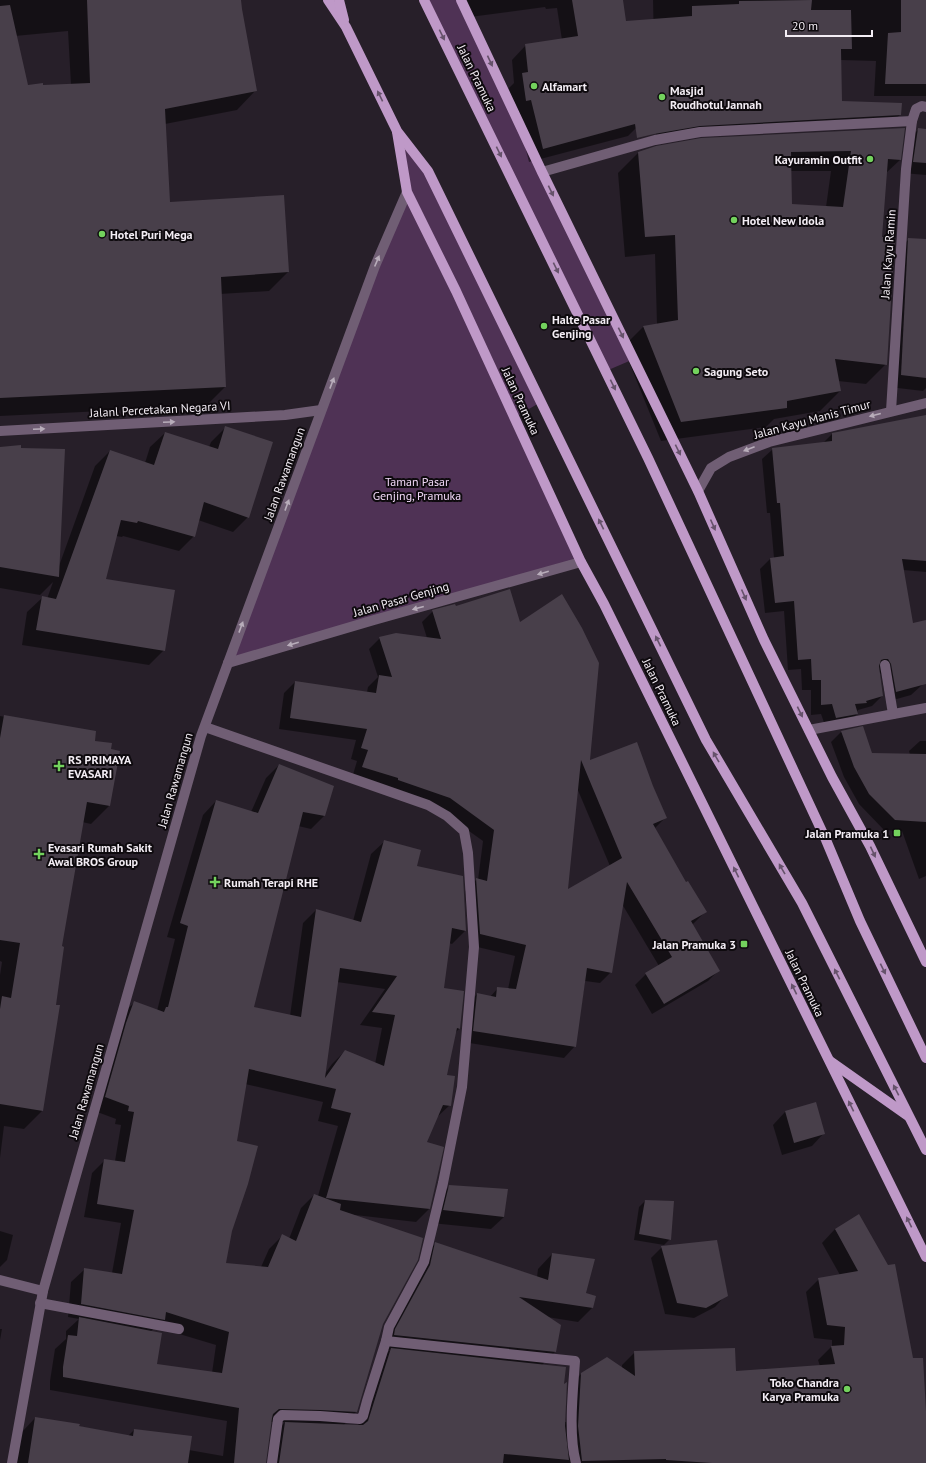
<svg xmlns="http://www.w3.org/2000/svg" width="926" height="1463" font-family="'PT Sans',sans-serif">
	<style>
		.green { fill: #4f3255 }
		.shadow { fill: #0007; fill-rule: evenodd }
		.building { fill: #483f4a; fill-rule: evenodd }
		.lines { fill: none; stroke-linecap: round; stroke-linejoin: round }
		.minor { stroke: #705e74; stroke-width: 10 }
		.tertiary { stroke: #705e74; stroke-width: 10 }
		.primary { stroke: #bf99c8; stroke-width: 10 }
		.oneway { fill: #66526b }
		.oneway2 { fill: #b8adba }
		.poi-dot { fill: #73d25d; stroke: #0e0a0e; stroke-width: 1.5 }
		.labels { text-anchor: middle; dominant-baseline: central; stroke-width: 4; stroke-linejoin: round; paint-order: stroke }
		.street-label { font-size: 12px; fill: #f3edf4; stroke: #0e0a0e }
		.poi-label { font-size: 12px; font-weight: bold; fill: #f3edf4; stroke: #0e0a0e; text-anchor: start }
		.park-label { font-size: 12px; fill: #f1d8f7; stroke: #0e0a0e }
	</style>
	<rect width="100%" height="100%" fill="#271f29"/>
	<!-- green -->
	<g class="green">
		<polygon points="424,0 461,0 634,359 606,371"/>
		<polygon points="397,131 428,171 541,402 515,417 581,562 228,663 407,192"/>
	</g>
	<!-- shadow -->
	<g class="shadow">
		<path d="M0,0H217L256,90L237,110L165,124L169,203L288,272L269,291L220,294L225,387L206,406L0,416ZM68,31L71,85L27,87L15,36Z"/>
		<polygon points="467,0 603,0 642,122 628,136 529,162 517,114 512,115 509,88 514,83 512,60 526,45 562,40 557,8 546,9 545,7 470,17"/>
		<polygon points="653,0 926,0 926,96 874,96 876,61 840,60 841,102 900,115 888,126 687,137 656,142"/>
		<path d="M903,129L900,160L886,173L881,238L886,364L866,384L838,381L840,391L820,411L774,419L766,427L661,441L623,347L643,327L657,325L655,254L625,257L618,173L638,153ZM790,171H831L826,207L791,205Z"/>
		<polygon points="918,130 926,130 926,175 902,173 906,141"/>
		<polygon points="909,239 926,240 926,388 923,391 889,387 897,251"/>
		<polygon points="926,416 926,572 903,570 922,685 911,695 886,702 881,674 878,671 882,696 872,706 858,710 857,712 857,714 847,724 826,728 821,714 811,715 811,690 802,690 801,669 788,670 784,611 765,613 760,569 771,558 774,558 770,513 767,513 762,459 773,449 823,443 832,434"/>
		<polygon points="226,427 248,517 233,532 198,520 194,536 179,551 123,536 122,537 116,536 105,580 164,650 149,665 22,645 27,612 42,598 47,599 53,582 40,595 0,588 0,448 59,566 95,466 110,451 145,463 150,447 165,433 209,447 211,442"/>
		<path d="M455,608L519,623L588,762L652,786L666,817L655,828L686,884L705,912L692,925L719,970L708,981L652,1014L635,985L646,974L659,966L622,904L611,972L600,983L585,981L575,1046L564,1058L463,1042L466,1006L477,994L490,997L498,988L508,989L515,956L469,945L465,891L476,880H478L483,841L438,809L352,778L357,761L351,759L356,740L279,729L284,693L295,682L367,692L368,687L378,677L369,649L380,638H427L422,622L433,611ZM577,788L610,866L567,891Z"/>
		<polygon points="0,716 95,732 93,741 109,806 91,824 82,822 61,947 42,1111 24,1129 4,1126 0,1158 0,975 2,962 0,961"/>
		<polygon points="841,732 872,754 910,755 909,751 920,741 926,741 926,876 919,879 902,831 884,830 859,804 844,777 831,742"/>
		<path d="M279,765L324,816L311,829L298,826L252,1007L290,1016L303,923L316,910L353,921L371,854L385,841L416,867L462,877L465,931L452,944L449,943L443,989L460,1028L455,1033L446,1076L450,1105L436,1118L426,1142L429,1209L416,1222L355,1215L382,1324L356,1412L343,1426H358L378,1362L390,1350L380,1349L421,1258L436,1243L537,1277L538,1269L552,1254L585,1293L592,1308L578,1322L547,1317L560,1326L555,1352L542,1365L563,1386L564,1422H566L568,1388L581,1374L622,1368V1365L635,1352L735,1372L820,1366L818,1360L832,1346V1340L814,1338L806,1292L819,1279L840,1275L822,1243L835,1229L913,1359L926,1412V1463H268L272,1436L285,1422H270L265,1463H12L22,1432L35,1418L128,1436L134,1430L189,1450L223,1456L227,1421L50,1390V1381L55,1349L66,1339V1331L79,1319L68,1317L71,1282L85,1269L112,1273L121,1223L84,1217L92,1173L105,1160L115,1161L121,1125L115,1124L116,1119L92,1110L121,1015L135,1002L157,1011L175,939L167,937L203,815L216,801L251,812L266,778ZM337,982L385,989L360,1025L382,1028L375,1064L345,1051L332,1064L324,1075ZM245,1084L323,1102L318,1121L338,1126L318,1196L314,1195L301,1208L289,1239L282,1236L269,1249L261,1267L225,1264L231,1231L236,1142ZM156,1327L216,1345L212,1373L156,1365L151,1331Z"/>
		<polygon points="815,1103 824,1133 812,1146 782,1155 773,1125 785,1112"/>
		<polygon points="449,1187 504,1217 491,1229 431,1223 437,1199"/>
		<polygon points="645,1201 670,1239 664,1245 634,1240 639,1207"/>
		<polygon points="0,1231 13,1235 7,1260 0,1267"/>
		<polygon points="662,1247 726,1295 715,1307 694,1318 665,1314 651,1258"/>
		<polygon points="0,1329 2,1329 0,1340"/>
	</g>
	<!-- building -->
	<g class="building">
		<polygon points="87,0 241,0 242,9 257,91 165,109 170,202 284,195 289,272 221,277 226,387 0,398 0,6 10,5 28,85 43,83 43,85 90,83"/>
		<polygon points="572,0 623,0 626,21 692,16 692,6 739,4 739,1 812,0 811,10 851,10 852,49 841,49 842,101 902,103 901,115 700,126 654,134 637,138 635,124 543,149 531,100 526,101 522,73 528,72 525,44 578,36"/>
		<polygon points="901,0 926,0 926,84 885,84 888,33 901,32"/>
		<path d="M905,128L901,160L888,159L882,237H895L887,365L835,359L841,391L787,401V408L681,422L643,326L678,320L675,235L645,237L638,152L656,146L701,138ZM851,151L843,207L792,204L791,152Z"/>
		<polygon points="918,128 926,129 926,163 913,162"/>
		<polygon points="908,238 926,239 926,378 901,375"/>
		<polygon points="926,415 926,561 902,559 913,623 926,620 926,684 896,692 891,664 888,659 884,659 881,660 879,666 883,696 866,701 867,703 855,704 858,714 836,718 832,704 821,705 821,680 812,680 811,659 798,660 794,601 775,603 770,558 784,556 780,503 777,503 772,448 832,441 832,433"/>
		<polygon points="225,426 273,442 249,518 204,502 195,537 138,521 137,523 121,520 106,579 175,590 165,651 36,630 42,596 56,599 110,450 154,465 165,432 218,449"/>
		<polygon points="21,445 21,448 65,449 59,577 0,567 0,447"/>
		<path d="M510,589L520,622L562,594L582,628L599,663L590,760L637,742L653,786L667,818L653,824L686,882L688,881L707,912L691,921L720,971L664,1004L645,973L672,957L627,882L612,973L587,968L576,1047L473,1031L477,993L496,997L497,987L516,989L526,945L480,934L476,878L487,881L494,830L450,798L398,780V778L362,767L368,750L361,748L367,729L290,718L295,681L376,693L379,675L392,677L379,637L396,633L441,639L432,610L455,604L456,606ZM581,760L622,858L568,889Z"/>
		<polygon points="4,715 96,731 95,741 112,743 111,749 120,751 110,806 87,802 62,946 64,947 56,1005 60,1005 43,1111 0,1104 0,1009 2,996 11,998 20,943 0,940 0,738"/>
		<polygon points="863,726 872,753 926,754 926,822 895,820 869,794 854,767 841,731"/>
		<path d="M279,764L334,786L325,816L303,812L254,1007L301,1017L316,909L361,922L384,840L421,850L417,866L463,876L466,931L452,928L444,988L464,991L460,1029L457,1028L447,1075L455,1076L451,1106L443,1105L427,1142L444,1147L430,1209L326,1198L351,1113L331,1108L336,1089L249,1069L237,1141L258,1146L248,1184L232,1231L226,1263L268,1267L282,1234L296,1241L314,1194L341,1204L340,1210L423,1238L418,1260L383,1324L357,1412L320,1410L279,1409L273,1414L272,1418L266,1463H234L239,1408L63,1377V1367L68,1335L77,1336L79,1317L162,1333L157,1364L222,1373L229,1332L166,1312L165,1320L81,1304L84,1268L122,1274L134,1210L97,1204L104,1159L125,1162L134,1112L128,1111L129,1106L105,1097L126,1023L134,1001L164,1012L166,1007H168L188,926L180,923L216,800L258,813ZM340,968L397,976L372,1012L395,1015L384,1066L345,1050L325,1078Z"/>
		<polygon points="816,1102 825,1134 794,1143 785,1111"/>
		<polygon points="449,1185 508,1189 504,1217 443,1210"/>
		<polygon points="645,1200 674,1201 671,1240 639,1234"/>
		<polygon points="859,1214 888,1265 895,1264 913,1358 923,1358 926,1411 926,1463 712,1463 666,1460 666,1459 582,1461 578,1426 581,1373 607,1357 635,1376 634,1351 735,1348 736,1371 835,1364 831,1346 844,1345 845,1327 827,1325 818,1278 858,1271 835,1229"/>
		<polygon points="717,1240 728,1296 706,1308 677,1303 661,1246"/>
		<polygon points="435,1242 548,1280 552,1253 595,1259 586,1293 596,1296 593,1308 519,1297 561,1325 556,1352 394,1335 395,1329 430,1265"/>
		<polygon points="391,1348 566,1367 564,1384 567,1382 565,1426 569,1460 504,1454 503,1463 279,1463 285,1422 360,1425 363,1425 368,1421"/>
		<polygon points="35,1417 80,1424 79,1426 133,1436 134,1429 192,1436 188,1463 28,1463"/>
	</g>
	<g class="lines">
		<!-- minor -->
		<g class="minor">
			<polyline points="542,172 655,140 700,132 912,121"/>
			<polyline points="891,411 906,169 912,121 916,109 922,106 926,107"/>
			<polyline points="0,431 285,415 321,410"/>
			<polyline points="228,663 374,620 581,562"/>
			<polyline points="885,665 893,714"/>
			<polyline points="205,727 428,805 447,816 464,831 468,853 474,947 462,1087 443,1183 424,1262 389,1327 386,1341 367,1401 363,1416 360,1419 320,1416 282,1415 278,1419 272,1463"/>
			<polyline points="809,730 926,708"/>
			<polyline points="40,1303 179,1329"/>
			<path d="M386,1341L575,1361C573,1391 568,1434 576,1463"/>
		</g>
		<!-- tertiary -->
		<g class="tertiary">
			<polyline points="698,491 711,468 729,457 769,442 926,403"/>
			<polyline points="0,1280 43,1291"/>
			<polyline points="12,1463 43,1291 201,736 375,266 407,192"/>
		</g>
		<!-- primary -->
		<g class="primary">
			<polyline points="328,0 346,27 397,131 428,171 706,740 802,903 926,1150"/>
			<polyline points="339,0 344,20"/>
			<polyline points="424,0 648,458 826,840 860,921 926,1058"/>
			<polyline points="461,0 542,172 698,491 764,640 832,777 870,846 926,962"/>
			<polyline points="397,132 407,192 456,291 581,562 604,604 926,1257"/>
			<polyline points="830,1061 908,1116"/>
		</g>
	</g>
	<!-- one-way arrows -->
	<defs><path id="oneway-solid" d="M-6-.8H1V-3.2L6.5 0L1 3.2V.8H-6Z"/></defs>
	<g class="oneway">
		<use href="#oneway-solid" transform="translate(442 35) rotate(64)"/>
		<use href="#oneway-solid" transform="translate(490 61) rotate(65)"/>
		<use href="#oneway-solid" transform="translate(380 96) rotate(-116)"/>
		<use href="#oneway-solid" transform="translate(499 152) rotate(64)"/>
		<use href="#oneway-solid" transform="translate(551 191) rotate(64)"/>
		<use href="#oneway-solid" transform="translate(556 268) rotate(64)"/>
		<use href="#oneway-solid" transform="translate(621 333) rotate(64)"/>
		<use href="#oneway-solid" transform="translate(613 385) rotate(64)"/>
		<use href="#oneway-solid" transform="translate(678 450) rotate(64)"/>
		<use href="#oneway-solid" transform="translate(601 524) rotate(-116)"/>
		<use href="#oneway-solid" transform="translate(713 525) rotate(66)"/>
		<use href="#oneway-solid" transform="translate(744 595) rotate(66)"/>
		<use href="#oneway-solid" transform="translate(658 641) rotate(-116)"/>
		<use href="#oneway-solid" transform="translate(800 712) rotate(64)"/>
		<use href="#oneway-solid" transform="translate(716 757) rotate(-120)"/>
		<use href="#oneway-solid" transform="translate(873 852) rotate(65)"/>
		<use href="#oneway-solid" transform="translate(782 869) rotate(-120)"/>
		<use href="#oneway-solid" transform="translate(736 872) rotate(-116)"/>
		<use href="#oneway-solid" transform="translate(883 969) rotate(64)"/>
		<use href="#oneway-solid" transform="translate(837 974) rotate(-117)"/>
		<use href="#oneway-solid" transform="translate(794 989) rotate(-116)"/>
		<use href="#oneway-solid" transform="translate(896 1090) rotate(-117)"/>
		<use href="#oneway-solid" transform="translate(851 1106) rotate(-116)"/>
		<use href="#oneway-solid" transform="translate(909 1222) rotate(-116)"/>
	</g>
	<g class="oneway2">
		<use href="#oneway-solid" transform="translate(377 261) rotate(-67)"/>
		<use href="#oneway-solid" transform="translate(332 383) rotate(-69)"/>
		<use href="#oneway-solid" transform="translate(875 415) rotate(166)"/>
		<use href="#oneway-solid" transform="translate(169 422) rotate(-3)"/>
		<use href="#oneway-solid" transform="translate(39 429) rotate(-3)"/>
		<use href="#oneway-solid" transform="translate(749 449) rotate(159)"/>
		<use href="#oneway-solid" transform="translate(287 505) rotate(-70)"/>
		<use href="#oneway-solid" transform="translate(543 573) rotate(164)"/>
		<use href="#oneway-solid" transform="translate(418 608) rotate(165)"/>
		<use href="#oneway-solid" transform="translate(241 627) rotate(-70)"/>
		<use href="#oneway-solid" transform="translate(293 644) rotate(164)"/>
	</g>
	<!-- markers -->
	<g class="poi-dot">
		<circle cx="534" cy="86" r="4"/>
		<circle cx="662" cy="97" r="4"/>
		<circle cx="870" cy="159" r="4"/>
		<circle cx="734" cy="220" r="4"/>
		<circle cx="102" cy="234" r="4"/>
		<circle cx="544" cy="326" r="4"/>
		<circle cx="696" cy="371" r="4"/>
		<path d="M57 760h4v4h4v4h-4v4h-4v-4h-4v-4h4z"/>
		<rect x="893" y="829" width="8" height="8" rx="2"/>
		<path d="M37 848h4v4h4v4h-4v4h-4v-4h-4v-4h4z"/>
		<path d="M213 876h4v4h4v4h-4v4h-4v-4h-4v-4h4z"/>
		<rect x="740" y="940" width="8" height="8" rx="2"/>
		<circle cx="847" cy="1389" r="4"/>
	</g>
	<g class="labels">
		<!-- street labels -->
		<g class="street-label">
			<text transform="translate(477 78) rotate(64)">Jalan Pramuka</text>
			<text transform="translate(888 254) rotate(-86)">Jalan Kayu Ramin</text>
			<text transform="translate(521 401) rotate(65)">Jalan Pramuka</text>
			<text transform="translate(160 409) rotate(-3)">Jalanl Percetakan Negara VI</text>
			<text transform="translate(812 419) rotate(-15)">Jalan Kayu Manis Timur</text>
			<text transform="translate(284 474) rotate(-70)">Jalan Rawamangun</text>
			<text transform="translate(401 599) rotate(-16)">Jalan Pasar Genjing</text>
			<text transform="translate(662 692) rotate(64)">Jalan Pramuka</text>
			<text transform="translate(175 780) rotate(-74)">Jalan Rawamangun</text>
			<text transform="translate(805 983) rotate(64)">Jalan Pramuka</text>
			<text transform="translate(86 1091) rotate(-74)">Jalan Rawamangun</text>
		</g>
		<!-- poi labels -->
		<g class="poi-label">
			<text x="542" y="86">Alfamart</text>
			<text x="670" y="90">Masjid<tspan x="670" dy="14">Roudhotul Jannah</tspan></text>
			<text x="862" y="159" text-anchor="end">Kayuramin Outfit</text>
			<text x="742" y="220">Hotel New Idola</text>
			<text x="110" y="234">Hotel Puri Mega</text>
			<text x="552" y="319">Halte Pasar<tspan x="552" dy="14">Genjing</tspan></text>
			<text x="704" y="371">Sagung Seto</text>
			<text x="68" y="759">RS PRIMAYA<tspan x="68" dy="14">EVASARI</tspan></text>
			<text x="889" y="833" text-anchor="end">Jalan Pramuka 1</text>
			<text x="48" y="847">Evasari Rumah Sakit<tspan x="48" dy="14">Awal BROS Group</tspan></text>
			<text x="224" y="882">Rumah Terapi RHE</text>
			<text x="736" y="944" text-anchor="end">Jalan Pramuka 3</text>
			<text x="839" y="1382" text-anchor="end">Toko Chandra<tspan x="839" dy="14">Karya Pramuka</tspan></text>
		</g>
		<!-- park labels -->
		<g class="park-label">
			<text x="417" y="481">Taman Pasar<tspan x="417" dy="14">Genjing, Pramuka</tspan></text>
		</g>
	</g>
	<!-- scale -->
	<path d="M786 30v6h86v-6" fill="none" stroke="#f3edf4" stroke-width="2"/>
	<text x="792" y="30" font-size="12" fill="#f3edf4" stroke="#0e0a0e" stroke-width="3" paint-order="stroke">20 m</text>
</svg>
